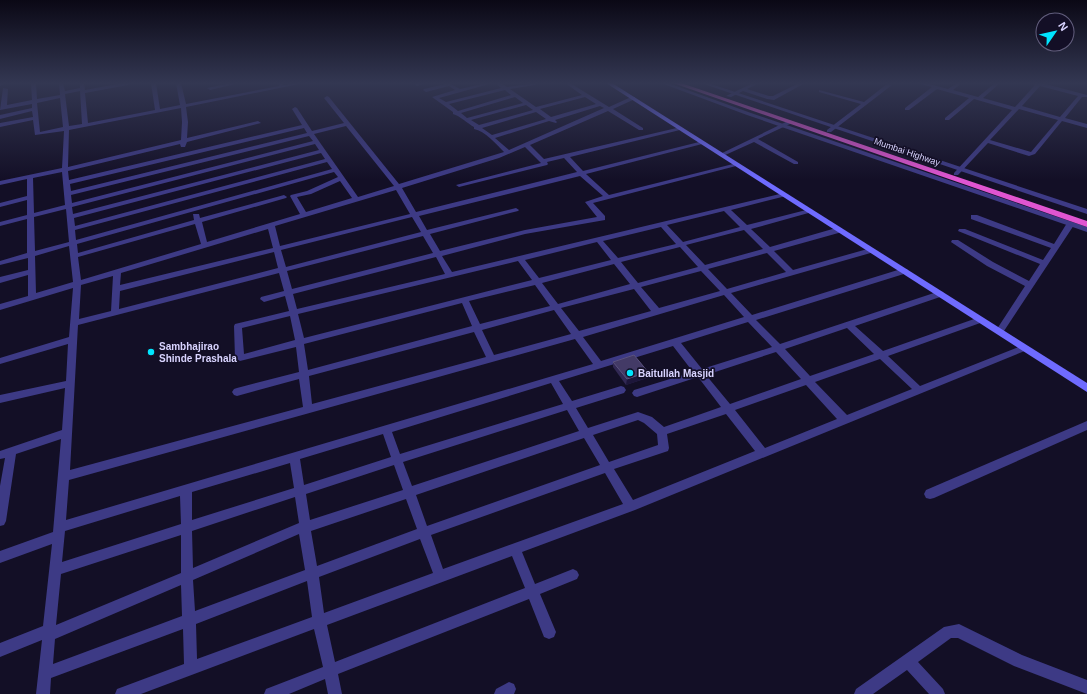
<svg xmlns="http://www.w3.org/2000/svg" width="1087" height="694" font-family="Helvetica,sans-serif">
	<style>
		.lines { fill: none; stroke-linecap: round; stroke-linejoin: round }
		.minor { fill: #3d3a85; fill-rule: evenodd }
		.tertiary { fill: #3d3a85; fill-rule: evenodd }
		.secondary { fill: #6f6bff; fill-rule: evenodd }
		.trunk { fill: #e055d1; fill-rule: evenodd }
		.wall { fill: #312854 }
		.shaded-wall { fill: #1d163a }
		.building { fill: #433a66; stroke: #5a527e }
		.poi-dot { fill: #00e5ff; stroke: #130f26; stroke-width: 1.5 }
		.labels { text-anchor: middle; dominant-baseline: central; stroke-width: 3.5; stroke-linejoin: round; paint-order: stroke }
		.far-street-label { font-size: 9px; fill: #d9d4ff; stroke: #130f26 }
		.poi-label { font-size: 10px; font-weight: bold; fill: #d9d4ff; stroke: #130f26; text-anchor: start }
	</style>
	<rect width="100%" height="100%" fill="#130f26"/>
	<g class="lines">
		<!-- minor -->
		<g class="minor">
			<polygon points="0,83 6,83 0,86"/>
			<path d="M31,83H36L37,99L60,95L59,83H63L65,91L80,88V83H84L85,90L122,83H130L128,85L85,93L88,123L155,110L151,83H156L160,109L180,105L176,83H181L186,104L279,86L278,83H282L284,85L296,83H304L186,107L188,122L187,138L258,121L261,123L187,142L185,147H181L180,144L68,171L69,180L302,125L292,109L295,107L297,108L312,131L344,123L324,98L327,96L329,97L399,184L504,152C496,144 485,131 474,129V127C467,123 460,116 453,114V112L432,97L455,90L449,86L426,92L423,90L424,89L449,83L460,89L486,83H493L439,98L446,102L501,88L496,83H501L507,87L537,83L535,85L510,89L536,107L582,95L565,83H570L609,107L631,97H635V99L613,109L643,128V130H639L608,111L530,145L544,159L681,127L684,129L570,157L583,171L703,141L706,143L586,174L609,195L737,163L740,165L593,203L605,216V220L525,234L442,256L452,272L784,193L786,194V196L731,210L747,225L810,209L812,210V212L751,229L770,247L836,228H842V232L774,251L793,270L871,248L875,250L874,252L731,293L752,315L901,269H907L908,271L907,273L756,320L780,344L940,291L943,292L944,294L943,296L855,326L883,351L977,318H983L984,320L983,322L888,356L920,386L1021,346H1027L1029,348L1027,350L635,510L522,552L535,584L573,569L577,571L579,575L577,579L540,594L556,632L554,637L549,639L544,637L529,599L338,674L342,694H328L325,679L289,694H264L266,689L323,667L314,629L141,694H115L117,689L184,664L183,629L51,678L50,694H36L42,640L0,657V643L43,626L52,544L0,563V551L53,532L61,439L16,454L6,521L4,525L0,526V486L5,458L0,459V451L62,430L65,388L0,403V395L66,381L68,344L0,364V358L69,337L73,288L0,310V304L28,296V275L0,283V277L28,270V258L0,265V261L27,253V219L0,226V222L27,215V200L0,207V203L27,196V179L0,185V181L62,168L64,131L35,135L33,120L0,127V123L33,117L32,111L0,119V115L32,108V104L0,110L3,88L8,89L7,105L32,100ZM505,90L511,95L458,111L449,104ZM80,91L82,124L69,126L65,94ZM515,97L523,103L467,118L461,113ZM585,97L596,104L551,117L540,109ZM60,98L63,127L40,132L37,103ZM526,105L533,110L479,125L471,120ZM600,106L604,108L509,150L495,138L549,121L556,123L557,122L555,120ZM181,108L182,122L181,140L68,167L69,130ZM536,112L546,119L492,135L482,128ZM346,126L394,186L358,197L314,134ZM304,128L307,133L71,191L70,184ZM309,136L313,141L72,203L71,195ZM315,144L319,150L73,214L72,207ZM525,147L541,163L456,185L459,187L547,165L548,164L547,162L564,158L577,172L416,212L402,188L499,158ZM321,153L325,159L75,226L74,218ZM327,162L332,169L76,240L75,230ZM62,172L65,205L34,213L33,178ZM334,172L338,177L307,191L291,195L290,196L300,214L207,242L202,222L286,198L287,197L284,195L200,218L199,214H193L194,220L78,253L77,244ZM580,176L603,196L585,202L597,217L525,230L440,251L430,234L518,211L519,210L516,208L427,230L419,216ZM340,181L352,198L306,212L297,197L311,194ZM396,190L410,214L280,246L275,226ZM66,209L69,242L35,251L34,217ZM724,211L740,227L683,242L667,225ZM412,217L421,232L286,267L281,250ZM195,224L201,244L81,280L78,257ZM661,227L676,244L618,258L603,241ZM268,229L273,248L120,285L121,273ZM744,230L763,249L705,265L686,245ZM423,236L433,253L292,289L287,271ZM597,242L611,260L539,278L525,260ZM69,246L73,282L36,293L35,256ZM680,247L698,267L638,283L621,262ZM274,252L278,268L119,309L120,291ZM767,253L786,272L727,289L708,269ZM436,257L445,274L297,309L293,294ZM518,261L532,280L304,338L298,314ZM614,264L630,284L558,304L542,283ZM701,271L720,291L659,308L641,287ZM279,273L284,291L261,297L260,299L264,302L285,296L289,311L235,324L234,326L235,358L240,361L296,347L299,372L237,388L234,389L232,392L234,395L237,396L299,379L303,407L70,470L78,325ZM113,276L111,311L79,319L81,285ZM535,285L550,306L480,324L469,301ZM634,289L651,311L579,331L561,308ZM724,295L744,317L601,361L583,337ZM462,303L472,326L308,370L304,344ZM554,310L571,334L494,355L482,330ZM290,316L295,340L244,354L242,328ZM748,322L772,347L702,369L681,343ZM847,328L874,354L810,376L785,349ZM474,332L486,357L312,404L309,376ZM575,339L593,364L66,520L69,480ZM673,346L693,372L634,390L632,393L634,396L637,397L698,377L721,407L664,427L652,417L638,412L588,428L576,408L624,393L626,390L624,387L621,386L572,401L559,381ZM776,352L801,379L730,404L706,375ZM880,359L912,389L847,415L815,382ZM551,383L563,404L400,454L392,432ZM806,385L837,419L765,448L735,410ZM567,410L579,431L412,486L403,462ZM726,414L755,451L633,500L614,469L668,451L669,448L667,434ZM638,420L644,423L657,434L658,445L609,462L593,435ZM383,434L391,457L304,485L300,459ZM584,438L600,465L427,526L416,495ZM290,463L294,488L192,520V492ZM394,465L403,490L310,520L306,494ZM605,473L623,504L443,569L431,535ZM180,496L181,524L62,562L65,531ZM295,497L299,523L193,568L192,531ZM406,499L417,529L317,566L311,531ZM299,534L305,570L195,611L193,580ZM181,535V573L56,625L61,574ZM420,539L433,573L324,613L319,577ZM512,556L525,588L335,662L327,625ZM307,581L312,617L197,659L196,624ZM181,585L182,616L53,664L55,639Z"/>
			<polygon points="231,83 240,83 210,90 207,88"/>
			<polygon points="416,83 427,83 417,86 414,84"/>
			<polygon points="753,83 759,83 747,89 769,96 773,96 799,83 805,83 774,100 767,99 743,91 731,97 726,96"/>
			<path d="M920,83H926L948,89L957,83H962L953,90L978,97L995,83H1000L983,98L1015,107L1035,85L1032,83H1042L1087,95V97H1082L1065,118L1087,124V128L1062,121L1035,154L1029,156L988,143L958,175H954V173L1012,110L974,99L949,120H945V118L969,98L937,89L909,110H905V108L932,87L920,84ZM1040,86L1078,96L1060,117L1022,106ZM1019,109L1058,120L1031,152L990,140Z"/>
			<polygon points="887,84 892,85 831,132 827,132 827,130 861,104 819,92 819,90 864,102"/>
			<polygon points="790,120 793,122 792,123 758,139 798,162 798,164 794,164 754,142 723,156 718,155"/>
			<polygon points="971,215 977,215 1054,244 1067,223 1073,223 1074,225 1002,334 999,335 995,332 1025,286 987,266 951,242 952,240 958,240 993,262 1029,281 1040,264 958,231 959,229 965,229 1043,260 1051,248 971,219"/>
			<polygon points="1087,421 1087,430 934,498 930,499 926,498 924,494 926,490"/>
			<polygon points="959,624 1022,655 1087,680 1087,694 1014,666 958,638 951,638 918,662 943,689 945,694 929,694 907,670 873,694 854,694 856,689 944,627"/>
			<polygon points="509,682 514,684 516,689 514,694 494,694 496,689"/>
		</g>
		<!-- tertiary -->
		<g class="tertiary">
			<polygon points="661,83 668,83 751,113 1087,227 1087,232 747,115"/>
			<polygon points="701,83 708,83 1087,209 1087,214"/>
		</g>
		<!-- secondary -->
		<polygon class="secondary" points="606,83 612,83 1087,383 1087,392"/>
		<!-- trunk -->
		<polygon class="trunk" points="673,83 681,83 1087,221 1087,227"/>
	</g>
	<!-- wall -->
	<polygon class="wall" points="613,362 647,378 626,385 613,367"/>
	<!-- shaded-wall -->
	<polygon class="shaded-wall" points="648,372 647,378 626,385 627,379"/>
	<!-- building -->
	<polygon class="building" points="634,355 648,372 627,379 613,362"/>
	<!-- sky -->
	<linearGradient id="sky" x2="0" y2="1"><stop stop-color="#0a0815"/><stop offset="0.46" stop-color="#333752"/><stop offset="1" stop-color="#333752" stop-opacity="0"/></linearGradient>
	<rect width="1087" height="180" fill="url(#sky)"/>
	<!-- markers -->
	<g class="poi-dot">
		<circle cx="151" cy="352" r="4"/>
		<circle cx="630" cy="373" r="4"/>
	</g>
	<g class="labels">
		<!-- far-street labels -->
		<g class="far-street-label">
			<text transform="translate(907 152) rotate(19)">Mumbai Highway</text>
		</g>
		<!-- poi labels -->
		<g class="poi-label">
			<text x="159" y="346">Sambhajirao<tspan x="159" dy="12">Shinde Prashala</tspan></text>
			<text x="638" y="373">Baitullah Masjid</text>
		</g>
	</g>
	<!-- north arrow -->
	<g transform="translate(1055 32) rotate(56)"><circle r="19" fill="#130f26" stroke="#625e7d"/>
	<path d="M0-3L7 15L0 10L-7 15Z" fill="#00e5ff"/>
	<text y="-6" font-size="11" font-weight="bold" text-anchor="middle" fill="#d9d4ff">N</text>
	</g>
</svg>
